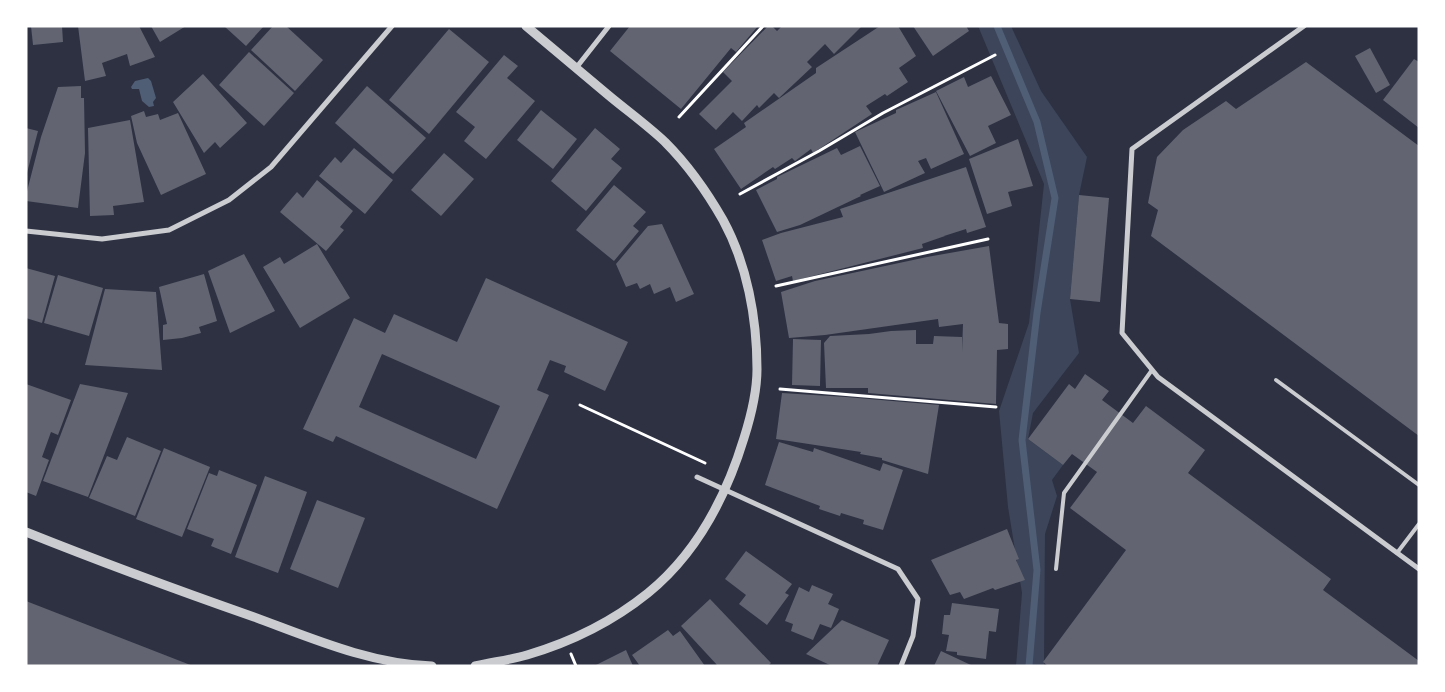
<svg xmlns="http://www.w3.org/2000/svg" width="1445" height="692" font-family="'Golos Text',sans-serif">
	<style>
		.green { fill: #3c4559 }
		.water { fill: #4f5d75 }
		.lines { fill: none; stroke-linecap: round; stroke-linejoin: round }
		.stream { stroke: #4f5d75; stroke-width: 7 }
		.building { fill: #626471; fill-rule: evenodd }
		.path { stroke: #fff; stroke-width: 3 }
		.service { stroke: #caccd0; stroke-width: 4 }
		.minor { stroke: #caccd0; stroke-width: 5 }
		.tertiary { stroke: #caccd0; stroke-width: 9 }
	</style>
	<rect width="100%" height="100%" fill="#2d3142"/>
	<!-- green -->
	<polygon class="green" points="978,26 1011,26 1041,91 1087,157 1079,195 1070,299 1079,353 1033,413 1028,439 1063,465 1052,480 1057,496 1045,534 1044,666 1016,666 1022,593 1008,507 999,411 1029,323 1044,184"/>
	<!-- water -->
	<polygon class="water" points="148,78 151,81 156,98 153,102 154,106 149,107 142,101 139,89 132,89 131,87 135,81"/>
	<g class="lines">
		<!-- stream -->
		<polyline class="stream" points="997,26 1037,122 1055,198 1037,313 1022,440 1037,570 1029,666"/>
	</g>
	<!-- building -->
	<g class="building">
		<polygon points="31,26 62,26 63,42 33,45"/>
		<polygon points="78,26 139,26 155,57 130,66 127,54 102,63 106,76 85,81"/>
		<polygon points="151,26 186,26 160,42"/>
		<polygon points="224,26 264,26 246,46"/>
		<polygon points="273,26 286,26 323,60 295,91 251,50"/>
		<polygon points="630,26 758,26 736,52 731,48 681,109 610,51"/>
		<polygon points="768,26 772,26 777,31 782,26 862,26 834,54 825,44 807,62 812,67 779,98 774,93 759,108 757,105 742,121 733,112 716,130 699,114 732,81 723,72"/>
		<polygon points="880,26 898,26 916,56 899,68 908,82 887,96 885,94 866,106 872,114 813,153 811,149 795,161 792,158 775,169 773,167 741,189 714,149 746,127 744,123 816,73 816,68"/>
		<polygon points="913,26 966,26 969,31 933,56"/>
		<polygon points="449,29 489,62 429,134 389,100"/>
		<polygon points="1370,48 1390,85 1376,93 1355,56"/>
		<polygon points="249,52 294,93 264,126 219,85"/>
		<polygon points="504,55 518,66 507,78 535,101 486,159 464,141 475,127 456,112"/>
		<polygon points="1414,59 1419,62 1419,128 1383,100"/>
		<polygon points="1306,62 1419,146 1419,436 1151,236 1158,210 1148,203 1157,157 1183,130 1226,101 1236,109"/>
		<polygon points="203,74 247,123 220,148 215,142 204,153 173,102"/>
		<polygon points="991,76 1011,115 988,126 996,143 970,156 936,91 964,77 968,87"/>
		<polygon points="81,86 81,98 84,98 85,153 78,208 26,201 26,195 41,137 58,87"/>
		<polygon points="367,86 426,138 393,174 335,123"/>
		<polygon points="936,92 964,154 931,169 926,158 918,161 925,173 884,192 855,132 896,113 896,110"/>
		<polygon points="541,110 577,139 553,169 517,140"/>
		<polygon points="144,111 146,117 158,114 160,120 178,113 206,174 161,195 137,143 131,116"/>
		<polygon points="130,120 144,202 113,206 114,215 90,216 88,128"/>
		<polygon points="26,128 38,131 27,173 26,173"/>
		<polygon points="595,128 620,149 611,159 622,168 586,211 551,181"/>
		<polygon points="1018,139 1033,186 1008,192 1012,206 987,214 969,159"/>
		<polygon points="860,146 880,186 860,195 861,196 800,225 777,232 756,190 777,179 777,177 837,148 841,155"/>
		<polygon points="354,148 393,180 365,214 319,176 335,157 341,163"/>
		<polygon points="444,153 474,179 441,216 411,190"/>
		<polygon points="966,167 986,227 967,233 966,229 944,236 945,236 922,244 923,248 793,281 792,276 776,281 762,240 781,233 843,217 840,209"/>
		<polygon points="317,180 353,211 340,227 344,230 326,251 280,212 297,192 303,198"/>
		<polygon points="614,185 646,212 633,226 639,231 614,261 576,230"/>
		<polygon points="1079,195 1109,198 1100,302 1070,299"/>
		<polygon points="662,224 694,294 676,302 670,287 654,294 650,284 640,289 637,283 626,287 616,264 648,226"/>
		<polygon points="317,244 350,298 300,328 263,267 280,257 284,264"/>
		<polygon points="989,246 999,323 1008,324 1008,349 997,350 996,404 868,393 868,388 826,388 824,343 830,336 869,334 891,331 916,330 916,344 933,344 934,336 962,337 962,352 963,324 939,327 938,319 825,335 789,338 781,292 815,281 927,257"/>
		<polygon points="244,254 275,311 230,333 208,271"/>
		<polygon points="26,268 55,276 42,323 26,318"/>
		<polygon points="204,274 217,321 199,327 201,333 182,338 163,340 163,325 167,324 159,287"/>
		<polygon points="58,275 103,288 89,336 44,323"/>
		<path d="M486,278L628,342L605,391L564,372L566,366L550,360L537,390L549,395L497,509L336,436L333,442L303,429L354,318L385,333L394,314L457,342ZM382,354L500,406L476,459L359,407Z"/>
		<polygon points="105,289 156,292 162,370 85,365"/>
		<polygon points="793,339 821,340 820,386 792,385"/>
		<polygon points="1085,374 1109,391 1102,400 1133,423 1146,406 1205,450 1188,473 1331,579 1323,590 1419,661 1419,666 1048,666 1043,662 1126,550 1070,508 1097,472 1072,454 1063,465 1028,439 1069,384 1075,389"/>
		<polygon points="26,384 71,400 58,435 51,432 42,457 49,460 36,496 26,492"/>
		<polygon points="80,384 128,393 88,497 43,481"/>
		<polygon points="782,393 846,397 939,405 928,474 882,460 882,458 860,454 861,452 776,439"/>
		<polygon points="127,437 161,451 135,516 89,498 107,456 117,460"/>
		<polygon points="779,442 813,452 814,448 880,471 883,463 903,470 883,530 863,524 864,520 841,513 840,516 819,509 820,506 765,485"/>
		<polygon points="164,448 210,467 182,537 136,519"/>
		<polygon points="219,470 257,485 231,554 211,546 214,539 187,529 209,473 217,476"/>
		<polygon points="265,476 307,492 278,573 235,557"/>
		<polygon points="317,500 365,518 338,588 290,569"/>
		<polygon points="1007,529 1019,559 1016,560 1025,580 995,590 993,588 964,599 960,592 950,595 931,560"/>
		<polygon points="746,551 792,584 785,593 789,595 767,625 739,604 746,595 725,579"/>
		<polygon points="812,585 833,594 828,604 839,609 831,628 820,624 813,640 791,631 793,624 785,621 799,587 809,592"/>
		<polygon points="710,599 771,663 768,666 718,666 681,626"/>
		<polygon points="26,601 193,666 26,666"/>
		<polygon points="952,603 999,609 996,632 989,631 986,659 957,655 957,652 946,651 949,635 942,634 944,615 950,615"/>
		<polygon points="842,620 889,640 877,666 832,666 806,654"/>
		<polygon points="668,630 673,636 680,631 705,666 640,666 632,655"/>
		<polygon points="626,650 633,666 594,666"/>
		<polygon points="941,651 973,666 934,666"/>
	</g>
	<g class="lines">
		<!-- path -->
		<g class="path">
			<polyline points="679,117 763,26"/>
			<polyline points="740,194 819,151 883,113 995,55"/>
			<polyline points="776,286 988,239"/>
			<polyline points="780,389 996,407"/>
			<polyline points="580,405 705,463"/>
			<polyline points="571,654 576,666"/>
		</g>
		<!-- service -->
		<g class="service">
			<polyline points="1276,380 1419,485"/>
			<polyline points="1397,553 1419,524"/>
			<polyline points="1056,569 1064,493 1152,370"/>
		</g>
		<!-- minor -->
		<g class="minor">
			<polyline points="1304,26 1132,149 1122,333 1158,377 1419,569"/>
			<polyline points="576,68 609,26"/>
			<polyline points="26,231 102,239 169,230 229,200 271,167 392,26"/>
			<polyline points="697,477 898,569 918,599 913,636 901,666"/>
		</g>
		<!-- tertiary -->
		<g class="tertiary">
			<path d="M26,532C101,562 177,590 254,617C311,638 370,664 432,666"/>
			<path d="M475,666C492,662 510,660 527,655C571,642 612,622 648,593C696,554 726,497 744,438C751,416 757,392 757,369C757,318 747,264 723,220C707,192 687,164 665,142C647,125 626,110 607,94C580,71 553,49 526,26"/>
		</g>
	</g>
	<!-- border -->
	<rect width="1445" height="692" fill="none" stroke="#ffffff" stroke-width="55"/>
</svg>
